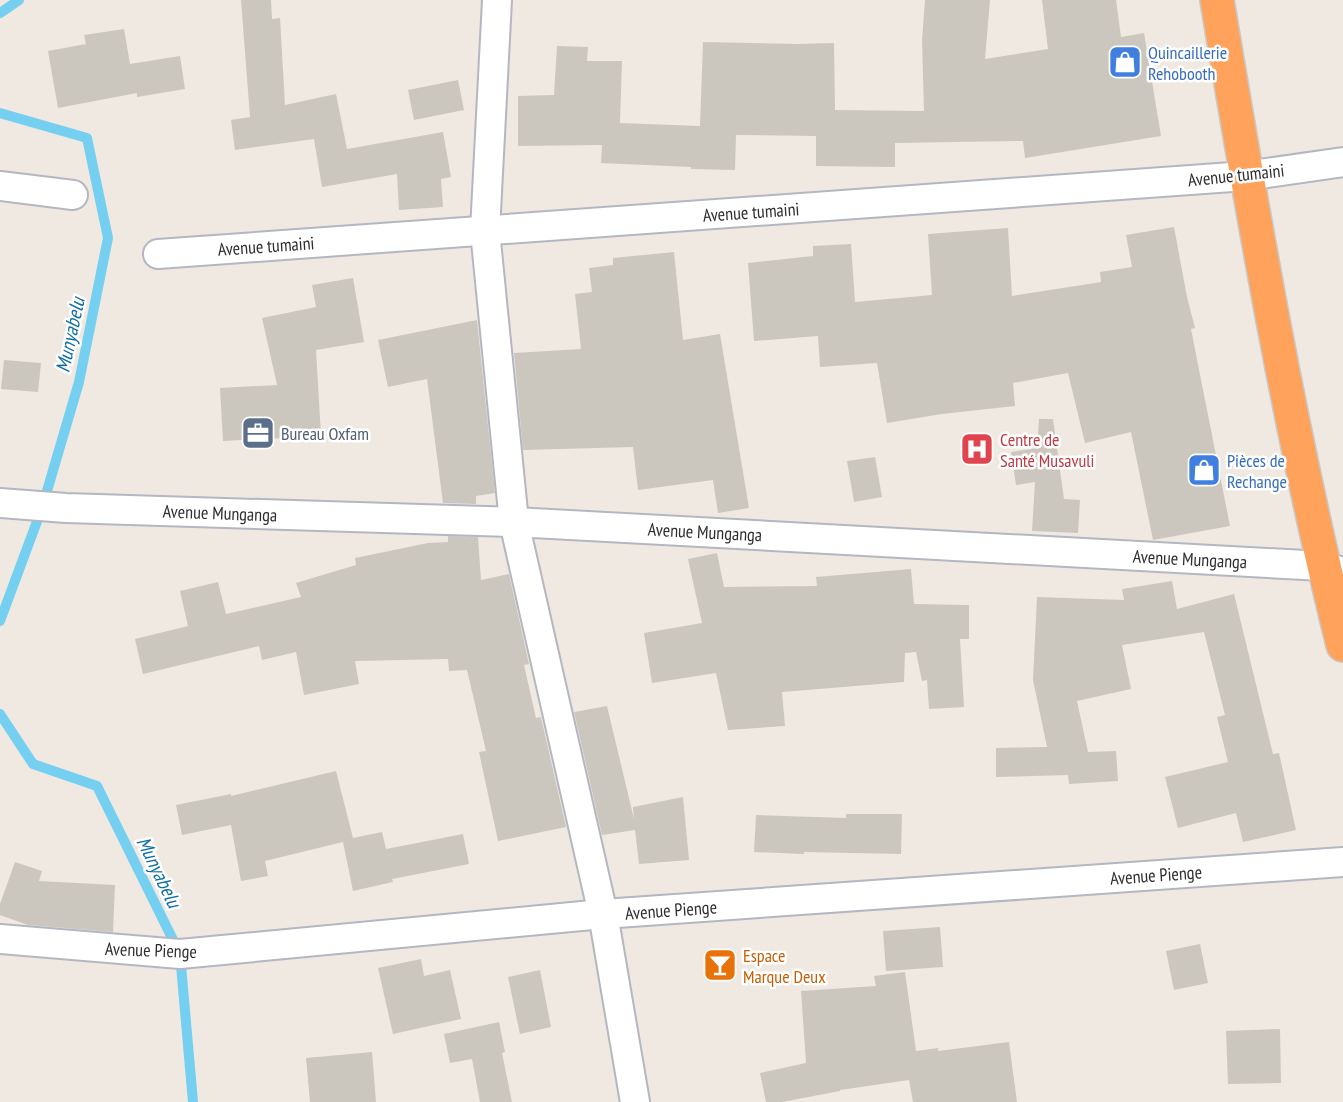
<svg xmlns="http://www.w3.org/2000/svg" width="1343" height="1102" font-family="'PT Sans Narrow',sans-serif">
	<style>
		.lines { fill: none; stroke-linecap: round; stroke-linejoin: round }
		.stream { stroke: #75cff0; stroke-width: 10 }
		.building { fill: #cbc7bf }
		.street-casing { stroke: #b4b7c1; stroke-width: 32 }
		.highway-casing { stroke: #c9c9c9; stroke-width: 36 }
		.street { stroke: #fff; stroke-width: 28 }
		.highway { stroke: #ffa35c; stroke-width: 33 }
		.labels { text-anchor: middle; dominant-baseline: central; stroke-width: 5; stroke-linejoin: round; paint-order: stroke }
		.shop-label { font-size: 18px; fill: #366cbe; stroke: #fff; text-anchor: start }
		.street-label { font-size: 18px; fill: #2e2e2e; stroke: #fff }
		.service-label { font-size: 18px; fill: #4e5e75; stroke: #fff; text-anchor: start }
		.health-label { font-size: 18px; fill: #be3a42; stroke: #fff; text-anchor: start }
		.food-label { font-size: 18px; fill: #c56008; stroke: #fff; text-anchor: start }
		.water-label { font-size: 20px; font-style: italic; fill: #0d6fa3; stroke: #fff }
	</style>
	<rect width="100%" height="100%" fill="#efe9e1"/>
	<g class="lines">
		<!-- stream -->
		<g class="stream">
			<polyline points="0,13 19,0"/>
			<polyline points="0,113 87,138 108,238 79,382 42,508 0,621"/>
			<polyline points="0,714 33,764 97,786 180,954 193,1102"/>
		</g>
	</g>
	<!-- building -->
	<g class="building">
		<polygon points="241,0 271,0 272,19 280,18 285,105 336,94 347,149 443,132 451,177 441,179 443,207 399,210 397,174 322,187 314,139 235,150 231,120 250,117"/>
		<polygon points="925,0 990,0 985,59 1048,49 1042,0 1116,0 1121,37 1144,33 1161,136 1025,158 1023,141 895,143 895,167 816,166 816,136 736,135 735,170 691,169 691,167 601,163 602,145 518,146 518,96 554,95 557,46 588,47 587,61 622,61 620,123 700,126 703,42 797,44 834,43 835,110 924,111 922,40"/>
		<polygon points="124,29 130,64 180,56 185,89 137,97 137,93 58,108 48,51 86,44 84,35"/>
		<polygon points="458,80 464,110 414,120 408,90"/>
		<polygon points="1174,227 1187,297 1195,328 1191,329 1230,526 1153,540 1131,432 1085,443 1068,373 1013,383 1015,406 942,414 887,423 877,363 820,367 818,336 754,341 748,263 813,256 813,246 851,244 855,302 932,295 928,234 1008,228 1012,296 1101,282 1100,272 1132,267 1126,235"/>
		<polygon points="674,252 683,340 720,334 749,508 718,513 713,480 638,490 633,447 523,450 514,353 581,349 575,294 592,292 589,268 613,265 613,258"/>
		<polygon points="353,278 364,342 316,350 321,436 223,441 220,388 277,385 262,318 316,307 312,285"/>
		<polygon points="477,320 495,493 476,496 476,504 443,503 427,379 388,387 378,340"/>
		<polygon points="4,360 41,363 38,392 1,389"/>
		<polygon points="1039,419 1053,419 1064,499 1080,500 1078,533 1032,531 1035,482 1016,485 1011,452 1037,448"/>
		<polygon points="875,457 882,497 854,502 847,461"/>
		<polygon points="448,536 478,537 481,580 509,574 529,664 524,665 536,718 541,717 566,827 498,841 479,752 486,751 467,670 449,671 448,659 355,661 359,684 304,695 296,652 262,660 259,646 143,674 135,639 188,626 180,591 218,582 226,614 301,597 296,583 356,565 355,558 428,543 448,542"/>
		<polygon points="717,553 724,587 817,586 816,577 911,569 914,604 969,605 969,639 960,639 964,707 929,709 927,680 922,681 916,652 905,653 904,682 782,692 785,726 728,730 716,673 652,683 644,633 702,623 688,559"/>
		<polygon points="1172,581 1177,609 1234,594 1273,754 1279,753 1296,830 1243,842 1236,813 1178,828 1165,777 1228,762 1217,717 1225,715 1204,632 1122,645 1131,689 1077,701 1088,752 1116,751 1118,781 1069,784 1068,775 996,777 996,748 1047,747 1033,680 1037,597 1124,600 1122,589"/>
		<polygon points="607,706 634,819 633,807 683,797 689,860 639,864 635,830 602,835 574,712"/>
		<polygon points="336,771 353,838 382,832 386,849 463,834 469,864 392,879 393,882 353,891 343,842 265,861 268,876 241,881 231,825 182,835 176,805 231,794 231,796"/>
		<polygon points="846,814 902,814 901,854 804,852 804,854 754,852 756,815 846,818"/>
		<polygon points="15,862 42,871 39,881 115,885 113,932 28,925 0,915 0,904"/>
		<polygon points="940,927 943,967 886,971 883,931"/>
		<polygon points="1200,944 1208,983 1174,990 1166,951"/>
		<polygon points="421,959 424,976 450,970 461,1019 393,1034 378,968"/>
		<polygon points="540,970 551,1027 520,1034 508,977"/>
		<polygon points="905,972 916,1051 938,1048 938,1051 1009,1042 1017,1102 913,1102 909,1080 840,1090 840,1091 782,1102 766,1102 760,1073 806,1063 801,991 876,986 874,976"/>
		<polygon points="499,1022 505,1052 502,1053 512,1102 480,1102 472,1059 450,1063 444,1034"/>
		<polygon points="1280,1029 1281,1083 1228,1084 1226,1031"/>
		<polygon points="372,1052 376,1102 310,1102 306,1058"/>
	</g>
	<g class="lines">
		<!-- street casing -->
		<g class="street-casing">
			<g id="street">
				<polyline points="497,0 485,231 514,522 603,914 635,1102"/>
				<polyline points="0,186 73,195"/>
				<polyline points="158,254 1246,176 1343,162"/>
				<polyline points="0,503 66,508 514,522 1323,566 1343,572"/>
				<polyline points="0,939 180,954 603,914 1343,862"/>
			</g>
		</g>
		<!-- highway casing -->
		<g class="highway-casing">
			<path id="highway" d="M1217,0C1253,216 1290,432 1343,645"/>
		</g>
		<!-- street -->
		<use href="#street" class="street"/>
		<!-- highway -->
		<use href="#highway" class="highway"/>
	</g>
	<!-- icons -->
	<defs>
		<g id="shop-square" transform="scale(1.725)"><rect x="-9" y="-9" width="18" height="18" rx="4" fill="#3f7fe0" stroke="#fff"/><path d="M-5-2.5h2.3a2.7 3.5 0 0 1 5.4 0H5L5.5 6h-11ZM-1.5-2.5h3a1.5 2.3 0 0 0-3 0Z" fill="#fff"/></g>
		<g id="office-square" transform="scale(1.725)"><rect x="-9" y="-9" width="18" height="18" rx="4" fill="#5c6f8a" stroke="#fff"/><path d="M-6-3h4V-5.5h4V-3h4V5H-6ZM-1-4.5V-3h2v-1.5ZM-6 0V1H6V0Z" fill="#fff"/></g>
		<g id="hospital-square" transform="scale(1.725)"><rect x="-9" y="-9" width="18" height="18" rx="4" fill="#e0444e" stroke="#fff"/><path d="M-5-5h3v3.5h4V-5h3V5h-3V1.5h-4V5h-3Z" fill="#fff"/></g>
		<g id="bar-square" transform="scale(1.725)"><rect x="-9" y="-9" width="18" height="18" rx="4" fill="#e8710a" stroke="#fff"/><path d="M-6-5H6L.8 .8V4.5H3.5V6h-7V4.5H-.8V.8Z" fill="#fff"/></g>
	</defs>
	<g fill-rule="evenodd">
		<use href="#shop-square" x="1125" y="62"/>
		<use href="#office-square" x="258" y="433"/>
		<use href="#hospital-square" x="977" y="449"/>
		<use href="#shop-square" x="1204" y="470"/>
		<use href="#bar-square" x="720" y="965"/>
	</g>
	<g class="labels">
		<!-- shop labels -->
		<g class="shop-label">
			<text x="1148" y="52">Quincaillerie<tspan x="1148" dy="21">Rehobooth</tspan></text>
			<text x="1227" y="460">Pièces de<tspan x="1227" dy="21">Rechange</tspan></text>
		</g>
		<!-- street labels -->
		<g class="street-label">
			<text transform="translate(1236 175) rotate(-6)">Avenue tumaini</text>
			<text transform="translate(751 212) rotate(-4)">Avenue tumaini</text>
			<text transform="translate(266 246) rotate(-4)">Avenue tumaini</text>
			<text transform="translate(220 513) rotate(2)">Avenue Munganga</text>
			<text transform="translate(705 532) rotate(3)">Avenue Munganga</text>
			<text transform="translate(1190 559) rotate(3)">Avenue Munganga</text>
			<text transform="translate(1156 875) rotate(-4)">Avenue Pienge</text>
			<text transform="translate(671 910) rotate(-4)">Avenue Pienge</text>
			<text transform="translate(151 950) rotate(2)">Avenue Pienge</text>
		</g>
		<!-- service labels -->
		<g class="service-label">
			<text x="281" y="433">Bureau Oxfam</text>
		</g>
		<!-- health labels -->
		<g class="health-label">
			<text x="1000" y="439">Centre de<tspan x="1000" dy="21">Santé Musavuli</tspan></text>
		</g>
		<!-- food labels -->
		<g class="food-label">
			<text x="743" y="955">Espace<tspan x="743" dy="21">Marque Deux</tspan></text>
		</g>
		<!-- water labels -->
		<g class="water-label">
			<text transform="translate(70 335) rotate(-78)">Munyabelu</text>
			<text transform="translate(159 872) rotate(64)">Munyabelu</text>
		</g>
	</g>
</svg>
